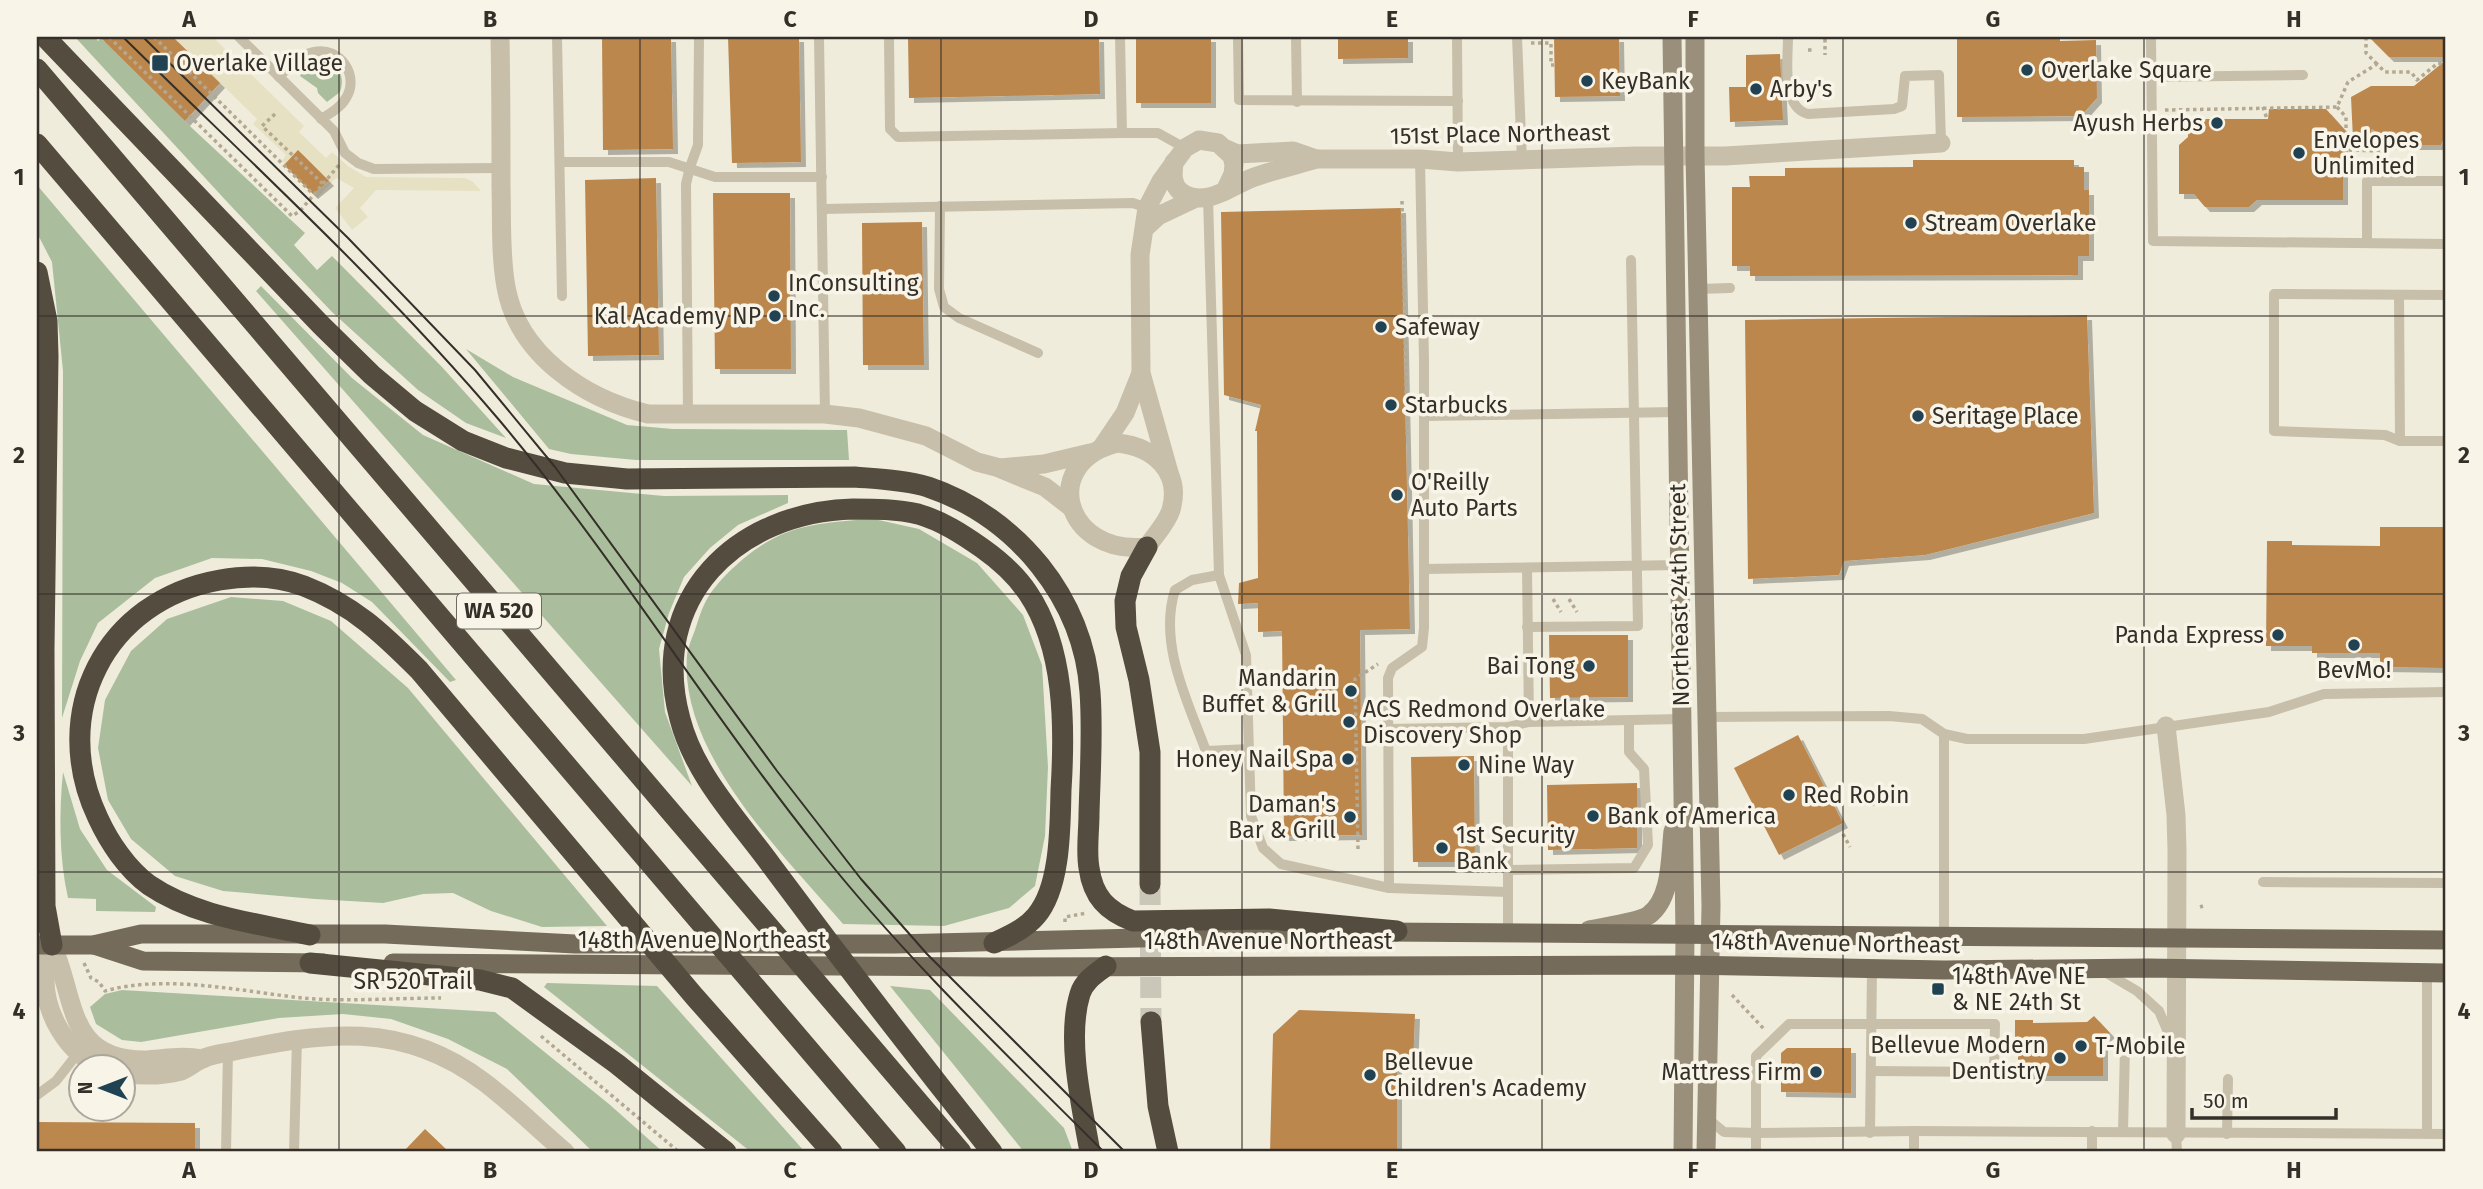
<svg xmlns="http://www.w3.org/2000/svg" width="2483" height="1189" font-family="'Fira Sans',sans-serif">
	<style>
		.green { fill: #aabe9d }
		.plaza { fill: #e7e1c4 }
		.building { fill: #bc874d; filter: url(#shadow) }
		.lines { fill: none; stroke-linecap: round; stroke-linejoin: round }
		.motorway-tunnel { stroke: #cac6b8; stroke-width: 21; stroke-dasharray: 21 10; stroke-linecap: butt }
		.path { stroke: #b3a993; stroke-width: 3.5; stroke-dasharray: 3.5 3.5; stroke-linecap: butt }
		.service { stroke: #c7bfa9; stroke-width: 10 }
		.minor { stroke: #c7bfa9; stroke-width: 19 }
		.tertiary { stroke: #c7bfa9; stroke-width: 19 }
		.secondary { stroke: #9a8f7a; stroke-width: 19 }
		.primary { stroke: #756b5a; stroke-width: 19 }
		.motorway { stroke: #554c40; stroke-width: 21 }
		.tram { stroke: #342f28; stroke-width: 2 }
		.grid { fill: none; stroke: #342f28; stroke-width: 2; stroke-opacity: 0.55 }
		.poi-dot { fill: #214253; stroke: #f8f5e8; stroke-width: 2.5 }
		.labels { text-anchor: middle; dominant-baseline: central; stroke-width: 7; stroke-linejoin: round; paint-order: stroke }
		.shield { fill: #f8f5e8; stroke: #6f6a62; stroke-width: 2 }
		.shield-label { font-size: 21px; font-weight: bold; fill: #342f28 }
		.poi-label { font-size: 23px; fill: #342f28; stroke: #f8f5e8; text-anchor: start }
		.street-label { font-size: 23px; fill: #342f28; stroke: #f8f5e8 }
		.neatline { fill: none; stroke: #342f28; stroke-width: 2.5 }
		.grid-label { font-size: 23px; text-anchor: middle; font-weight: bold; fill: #342f28 }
	</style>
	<defs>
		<filter id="shadow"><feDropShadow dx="5" dy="5" stdDeviation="0" flood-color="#0004"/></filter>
	</defs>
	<rect width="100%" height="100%" fill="#f0ecdc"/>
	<!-- green -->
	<g class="green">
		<polygon points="75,37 95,37 98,41 101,38 193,129 305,233 294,245 317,270 332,256 442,367 506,438 466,423 418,390 332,312 230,205"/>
		<path d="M321,60C338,63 346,76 340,92L327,102L318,93L317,88L300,76L306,66Z"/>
		<polygon points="37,185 456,680 450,682 372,602 342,583 311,571 262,559 212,558 155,578 98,623 80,661 62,718 63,371 52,262 37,233"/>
		<polygon points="261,286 352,378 423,435 534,484 664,496 788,495 788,503 738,525 710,548 684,577 669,613 659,649 665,712 692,786 256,291"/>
		<polygon points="466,349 513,377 627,425 673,429 847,430 849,460 636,460 571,454 549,449"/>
		<path d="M874,519L919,529L977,563L1023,615L1042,665L1048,767L1045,836L1035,886L1009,908L944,926L843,924C783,854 679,754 687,655C688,647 692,638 695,630C703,606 705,598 722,579C772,527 805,523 874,519Z"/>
		<polygon points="231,597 283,601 331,621 408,688 607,926 542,927 491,911 453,893 423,894 383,903 315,899 223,891 175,876 131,839 108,800 98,748 105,700 131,651 167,619"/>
		<path d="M63,772L80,829L107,870L156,907L155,912L96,911V899L68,898C59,858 59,812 63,772Z"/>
		<polygon points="547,983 657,986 805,1152 751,1152 544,987"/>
		<polygon points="890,986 930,990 1064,1128 1073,1152 1024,1152"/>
		<polygon points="122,990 495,1012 609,1104 663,1152 593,1152 507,1069 448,1039 391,1019 343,1014 279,1018 141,1042 122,1040 96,1024 90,1007 105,994"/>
	</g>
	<!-- plaza -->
	<polygon class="plaza" points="173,37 213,37 304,126 299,132 326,158 332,152 348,166 366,177 465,178 472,181 481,191 376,190 360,208 368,217 352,230 335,208 354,188 336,178 317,198 282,161 286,155 253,124 257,119"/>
	<!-- building -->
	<g class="building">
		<polygon points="100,37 173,37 220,83 185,121"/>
		<polygon points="602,37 671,37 673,149 603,150"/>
		<polygon points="728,37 799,37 801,162 732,163"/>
		<polygon points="908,37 1099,37 1100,94 909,98"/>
		<rect x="1136" y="37" width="75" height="66"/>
		<polygon points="1338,37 1408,37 1408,58 1338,59"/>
		<polygon points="1554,37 1619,37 1620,96 1555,97"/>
		<polygon points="1957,37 2060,37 2060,41 2096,40 2097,98 2081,116 1957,117"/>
		<polygon points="2369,37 2446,37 2446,57 2389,57"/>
		<polygon points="1780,54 1783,120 1730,122 1729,87 1746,87 1746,55"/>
		<polygon points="2446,60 2446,140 2443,140 2441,145 2392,145 2372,129 2367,142 2343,142 2343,200 2257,200 2249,207 2205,207 2194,194 2179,194 2179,145 2188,137 2188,124 2201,119 2268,119 2269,109 2326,109 2353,139 2351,97 2371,86 2414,86"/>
		<polygon points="298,150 329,181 313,194 284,165"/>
		<polygon points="1913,160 2074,160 2074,167 2084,167 2084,190 2089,190 2089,256 2078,256 2078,275 1750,276 1750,266 1732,266 1732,187 1750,187 1749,176 1785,176 1785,168 1913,167"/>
		<polygon points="656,178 659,355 588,356 585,180"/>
		<polygon points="713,193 790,193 791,369 715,369"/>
		<polygon points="1401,208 1410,629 1360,630 1362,835 1284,836 1282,631 1258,632 1258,603 1238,604 1239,583 1258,578 1257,431 1255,431 1261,405 1224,395 1221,212"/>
		<polygon points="922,222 924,365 863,365 862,223"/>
		<polygon points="2087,315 2094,513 1925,555 1844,561 1839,575 1748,579 1745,320"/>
		<polygon points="2380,527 2446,527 2446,668 2380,667 2380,653 2312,653 2312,646 2266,646 2267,541 2292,541 2292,545 2380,546"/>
		<polygon points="1549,635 1628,635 1628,697 1550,698"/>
		<polygon points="1798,735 1843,823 1779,855 1734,768"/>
		<polygon points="1474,756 1475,862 1413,862 1411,757"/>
		<polygon points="1637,783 1637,848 1548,850 1547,785"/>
		<polygon points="1299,1010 1415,1014 1413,1066 1397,1067 1397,1152 1270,1152 1273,1034"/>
		<polygon points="2094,1016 2110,1033 2103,1039 2103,1076 2018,1076 2018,1037 2015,1037 2015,1020 2033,1020 2033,1023 2087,1022"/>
		<polygon points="1787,1048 1851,1048 1851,1093 1781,1092 1781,1053"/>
		<polygon points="37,1122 195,1123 195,1152 37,1152"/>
		<polygon points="425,1129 449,1152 403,1152"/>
	</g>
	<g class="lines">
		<!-- motorway-tunnel -->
		<polyline class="motorway-tunnel" points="1150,884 1151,1022"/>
		<!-- path -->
		<g class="path">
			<polyline points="109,37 292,216 300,211 339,165"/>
			<polyline points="154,37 313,194"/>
			<polyline points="2366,37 2366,53 2377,64"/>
			<polyline points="1825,39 1825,55"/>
			<polyline points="1531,43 1551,43 1551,65 1554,65"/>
			<polyline points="1808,50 1813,50"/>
			<polyline points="2263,107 2267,119"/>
			<polyline points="2337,107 2346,117 2346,150 2382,151 2382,168"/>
			<polyline points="2165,110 2337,107 2348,82 2377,64 2385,72 2411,72 2417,80 2438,63 2446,64"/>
			<polyline points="275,114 262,126 323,184"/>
			<polyline points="1402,201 1407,434"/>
			<polyline points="1553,599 1561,612"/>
			<polyline points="1569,599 1577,612"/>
			<polyline points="1864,804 1878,804"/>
			<polyline points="1843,834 1850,847"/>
			<polyline points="1358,849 1355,679 1378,664"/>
			<polyline points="2200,907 2203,906"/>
			<polyline points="1065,922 1065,917 1087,913"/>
			<path d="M84,963L91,978L99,982L105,991C165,974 240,991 302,998C346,1002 396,998 441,998"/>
			<polyline points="1732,995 1764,1029"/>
			<polyline points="541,1036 679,1152"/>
		</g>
		<!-- service -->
		<g class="service">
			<polyline points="239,37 334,131 345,153 358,163 374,169 501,168"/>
			<polyline points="557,37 562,296"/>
			<polyline points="819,37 825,414"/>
			<polyline points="889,37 890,129 898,137 1122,133"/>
			<polyline points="1120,37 1122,133 1158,133 1185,148"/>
			<polyline points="1238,37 1239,100 1458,101"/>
			<polyline points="1296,37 1297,102"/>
			<polyline points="1457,37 1458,162"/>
			<polyline points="1517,37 1522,161"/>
			<path d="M1788,37C1788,60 1781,107 1808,114L1894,109L1902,106L1905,76L1939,75L1941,143"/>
			<polyline points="2151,37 2153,241 2446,244"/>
			<path d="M279,77C289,66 300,55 314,52C340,46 360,76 346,98C341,107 331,113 321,119"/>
			<polyline points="2153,77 2303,75"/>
			<polyline points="561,162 669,162 715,177 822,177"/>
			<polyline points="1208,198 1219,575"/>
			<polyline points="940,206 939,289 944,307 959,318 1038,353"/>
			<polyline points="822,209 1133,203 1147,208"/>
			<polyline points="2367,243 2367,181 2446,181"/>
			<polyline points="1698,289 1730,288"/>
			<polyline points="2399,295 2400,441"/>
			<polyline points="2446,295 2274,294 2274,431 2385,435 2400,441 2446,441"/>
			<polyline points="688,415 686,184 690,167 698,145 699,37"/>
			<polyline points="1424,416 1676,412"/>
			<polyline points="1527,568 1529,722"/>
			<polyline points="1424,569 1679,565"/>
			<polyline points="1527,627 1638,626 1631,260"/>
			<polyline points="1706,717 1889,716 1922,719 1944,734 1967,739 2084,739 2269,712 2324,694 2446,692"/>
			<polyline points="1387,729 1508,727 1529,722 1682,719"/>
			<polyline points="1944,734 1944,936"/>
			<path d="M1249,749L1206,751C1188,702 1158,644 1175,590L1192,580L1219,575L1246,655L1251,816L1263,848L1281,864L1389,888L1508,892"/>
			<polyline points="1508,870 1634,868 1648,845 1644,769 1629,752 1629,722"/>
			<polyline points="2263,882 2446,883"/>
			<polyline points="1389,888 1388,678 1392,668 1422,647 1424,628 1424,361 1420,159"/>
			<polyline points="1508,933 1508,727"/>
			<polyline points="2103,971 2137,991 2159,1011 2171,1039"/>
			<polyline points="2427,973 2427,1134"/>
			<polyline points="37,1095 56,1081 78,1053"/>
			<polyline points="1707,1118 1724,1132 1756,1133 1914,1131 2446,1134"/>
			<polyline points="2092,1131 2092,1152"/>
			<polyline points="2123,1132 2125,1047"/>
			<polyline points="1870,1133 1872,969"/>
			<polyline points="2176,1134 2177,1152"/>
			<polyline points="2227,1134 2228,1079"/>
			<polyline points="226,1152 228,1052"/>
			<polyline points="294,1152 297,1038"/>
			<polyline points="1756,1152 1756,1056 1789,1024 1995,1024 1994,1072 1871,1071"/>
			<polyline points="1914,1152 1914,1131"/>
		</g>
		<!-- minor -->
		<g class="minor">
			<polyline points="1226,149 1237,154 1293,151 1316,159 1420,159 1458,162 1636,156 1725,156 1941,143"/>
			<path d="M1174,162C1173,173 1171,184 1181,192C1205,209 1231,186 1252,178C1273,170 1295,166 1316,159"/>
			<polyline points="1145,228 1158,216 1196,198"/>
			<polyline points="1102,447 1125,413 1141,373"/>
			<polyline points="1170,476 1141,373 1140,255 1147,208 1161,181 1185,148 1199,140 1218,143 1232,156 1234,165 1233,174 1225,191"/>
			<polyline points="2166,726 2176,815 2177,851 2176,1134"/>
		</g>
		<!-- tertiary -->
		<g class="tertiary">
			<path d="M500,37C501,86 501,136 501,186C502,219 500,254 506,287C518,355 585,399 648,414H825L859,418L926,436L977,462L1000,468L1044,464L1090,453"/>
			<path d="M1118,443C1153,447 1182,471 1171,510C1167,523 1155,535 1147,547C1063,556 1039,461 1118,443Z"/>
			<polyline points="1001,469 1045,487 1072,508"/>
			<path d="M52,945C76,995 65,1060 144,1060C165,1059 181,1055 203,1059"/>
			<path d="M52,945C49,955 45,967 45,977C44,1012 67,1054 101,1066"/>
			<path d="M122,1073C141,1076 162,1076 181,1071C189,1068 196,1061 204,1058C212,1055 222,1053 230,1052C324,1032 402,1020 484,1082C512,1103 538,1129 565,1152"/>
		</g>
		<!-- secondary -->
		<g class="secondary">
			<polyline points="1672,37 1685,934 1683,1152"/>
			<polyline points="1695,37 1695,156 1711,906 1706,1152"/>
			<path d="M1589,930C1602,927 1640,922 1649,915C1672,898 1670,857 1673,831"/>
		</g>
		<!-- primary -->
		<g class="primary">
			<polyline points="1383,932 2446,940"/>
			<polyline points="37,945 93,945 141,934 385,934 575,944 894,944 1339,933"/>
			<polyline points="94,945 143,961 324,963"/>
			<polyline points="393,963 991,967 1685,965 1944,970 2148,968 2446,973"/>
		</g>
		<!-- motorway -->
		<g class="motorway">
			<path d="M45,37L321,325L372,375L415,411L463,441L506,458L565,473L627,479L855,477C879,479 905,480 928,487C1017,517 1084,599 1090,692C1093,733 1090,774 1089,814C1089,832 1086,851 1089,868C1093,897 1107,911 1133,921L1269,919L1397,931"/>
			<polyline points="37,69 961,1152"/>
			<polyline points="37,144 896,1152"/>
			<polyline points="37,272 47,321 48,356 44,649 45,906 52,945"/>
			<polyline points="1147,547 1131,576 1125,601 1126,627 1139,680 1150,752 1150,884"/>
			<path d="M310,935C256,923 196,917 149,885C127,869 109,842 98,818C48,713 105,600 220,580C248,575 278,576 304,586C353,605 383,634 419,670L694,996L832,1152"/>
			<polyline points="310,963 480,980 512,988 617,1064 726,1152"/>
			<polyline points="1151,1022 1158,1106 1168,1152"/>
			<path d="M992,1152C917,1058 843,962 771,865C738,820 694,774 680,719C647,598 737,512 853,509C875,509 897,509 918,514C942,521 962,534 982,548C999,560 1016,575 1028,593C1065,648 1065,726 1061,790C1060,826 1061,887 1036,916C1025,929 1009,936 994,943"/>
			<path d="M1090,1152C1082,1107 1066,1039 1080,994C1084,981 1095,974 1106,966"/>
		</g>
		<!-- tram -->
		<g class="tram">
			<path d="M123,37C251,163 384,284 500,421C614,557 707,709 817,847C904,957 1005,1053 1104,1152"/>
			<polyline points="143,37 348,238 475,370 555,467 777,771 861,879 927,954 1125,1152"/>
		</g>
	</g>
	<!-- grid -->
	<path class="grid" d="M339,37V1152M640,37V1152M941,37V1152M1242,37V1152M1542,37V1152M1843,37V1152M2144,37V1152M37,316H2446M37,594H2446M37,872H2446"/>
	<!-- markers -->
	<g class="poi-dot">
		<rect x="151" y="54" width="18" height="18" rx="3.5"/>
		<circle cx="2027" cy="70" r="7"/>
		<circle cx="1587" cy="81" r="7"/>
		<circle cx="1756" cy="89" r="7"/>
		<circle cx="2217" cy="123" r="7"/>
		<circle cx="2299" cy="153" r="7"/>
		<circle cx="1911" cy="223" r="7"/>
		<circle cx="774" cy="296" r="7"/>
		<circle cx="775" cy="316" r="7"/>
		<circle cx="1381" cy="327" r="7"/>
		<circle cx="1391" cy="405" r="7"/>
		<circle cx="1918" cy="416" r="7"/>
		<circle cx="1397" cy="495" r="7"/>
		<circle cx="2278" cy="635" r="7"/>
		<circle cx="2354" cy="645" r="7"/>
		<circle cx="1589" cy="666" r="7"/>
		<circle cx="1351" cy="691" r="7"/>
		<circle cx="1349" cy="722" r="7"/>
		<circle cx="1348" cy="759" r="7"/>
		<circle cx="1464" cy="765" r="7"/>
		<circle cx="1789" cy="795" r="7"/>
		<circle cx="1593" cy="816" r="7"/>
		<circle cx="1350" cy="817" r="7"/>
		<circle cx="1442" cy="848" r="7"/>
		<rect x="1931" y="982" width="14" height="14" rx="3.5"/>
		<circle cx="2081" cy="1046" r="7"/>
		<circle cx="2060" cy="1058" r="7"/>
		<circle cx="1816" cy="1072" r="7"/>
		<circle cx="1370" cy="1075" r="7"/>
	</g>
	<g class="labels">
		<!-- shield labels -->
		<rect class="shield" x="457" y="593.5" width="84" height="35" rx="5"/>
		<g class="shield-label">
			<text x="499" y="611">WA 520</text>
		</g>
		<!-- poi labels -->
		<g class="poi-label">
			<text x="176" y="63">Overlake Village</text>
			<text x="2041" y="70">Overlake Square</text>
			<text x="1601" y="81">KeyBank</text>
			<text x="1770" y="89">Arby's</text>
			<text x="2203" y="123" text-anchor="end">Ayush Herbs</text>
			<text x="2313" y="140">Envelopes<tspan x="2313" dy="26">Unlimited</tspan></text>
			<text x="1925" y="223">Stream Overlake</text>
			<text x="788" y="283">InConsulting<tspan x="788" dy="26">Inc.</tspan></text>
			<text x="761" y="316" text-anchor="end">Kal Academy NP</text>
			<text x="1395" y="327">Safeway</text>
			<text x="1405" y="405">Starbucks</text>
			<text x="1932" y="416">Seritage Place</text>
			<text x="1411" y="482">O'Reilly<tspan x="1411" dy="26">Auto Parts</tspan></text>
			<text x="2264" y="635" text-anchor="end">Panda Express</text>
			<text x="1575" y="666" text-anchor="end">Bai Tong</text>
			<text x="2354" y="670" text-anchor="middle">BevMo!</text>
			<text x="1337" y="678" text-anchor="end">Mandarin<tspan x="1337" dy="26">Buffet &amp; Grill</tspan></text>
			<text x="1363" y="709">ACS Redmond Overlake<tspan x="1363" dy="26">Discovery Shop</tspan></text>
			<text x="1334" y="759" text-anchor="end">Honey Nail Spa</text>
			<text x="1478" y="765">Nine Way</text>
			<text x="1803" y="795">Red Robin</text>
			<text x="1336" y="804" text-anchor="end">Daman's<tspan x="1336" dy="26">Bar &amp; Grill</tspan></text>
			<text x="1607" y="816">Bank of America</text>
			<text x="1456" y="835">1st Security<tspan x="1456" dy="26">Bank</tspan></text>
			<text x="1952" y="976">148th Ave NE<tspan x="1952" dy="26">&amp; NE 24th St</tspan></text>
			<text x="2046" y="1045" text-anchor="end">Bellevue Modern<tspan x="2046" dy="26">Dentistry</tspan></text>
			<text x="2095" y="1046">T-Mobile</text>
			<text x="1384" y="1062">Bellevue<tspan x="1384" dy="26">Children's Academy</tspan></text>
			<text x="1802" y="1072" text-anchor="end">Mattress Firm</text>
		</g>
		<!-- street labels -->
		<g class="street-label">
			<text transform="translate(1500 134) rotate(-1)">151st Place Northeast</text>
			<text transform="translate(1679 595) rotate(-91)">Northeast 24th Street</text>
			<text x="702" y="940">148th Avenue Northeast</text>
			<text x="1268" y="941">148th Avenue Northeast</text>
			<text transform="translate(1836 943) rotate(1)">148th Avenue Northeast</text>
			<text x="413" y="981">SR 520 Trail</text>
		</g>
	</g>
	<!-- border -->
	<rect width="2483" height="1189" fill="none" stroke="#f8f5e8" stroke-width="77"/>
	<!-- north arrow -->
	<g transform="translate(102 1088) rotate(270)"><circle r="33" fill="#f8f5e8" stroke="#aaa69b" stroke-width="2"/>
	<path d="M0-5L12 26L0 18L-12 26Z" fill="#214253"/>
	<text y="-10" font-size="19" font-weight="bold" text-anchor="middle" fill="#342f28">N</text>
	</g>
	<!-- scale -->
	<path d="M2192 1108v10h144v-10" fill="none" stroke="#342f28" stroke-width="3.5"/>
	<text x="2203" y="1108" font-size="21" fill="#342f28" stroke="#f8f5e8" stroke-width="5" paint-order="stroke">50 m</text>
	<rect x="38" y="38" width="2406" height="1112" class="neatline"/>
	<g class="grid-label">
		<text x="189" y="27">A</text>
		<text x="490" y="27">B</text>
		<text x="790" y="27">C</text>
		<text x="1091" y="27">D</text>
		<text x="1392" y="27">E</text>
		<text x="1693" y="27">F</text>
		<text x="1993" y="27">G</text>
		<text x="2294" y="27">H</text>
		<text x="19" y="185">1</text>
		<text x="2464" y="185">1</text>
		<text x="19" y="463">2</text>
		<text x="2464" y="463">2</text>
		<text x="19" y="741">3</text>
		<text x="2464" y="741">3</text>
		<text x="19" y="1019">4</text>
		<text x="2464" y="1019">4</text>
		<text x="189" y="1178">A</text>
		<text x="490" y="1178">B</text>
		<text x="790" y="1178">C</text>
		<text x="1091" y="1178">D</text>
		<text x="1392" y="1178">E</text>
		<text x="1693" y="1178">F</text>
		<text x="1993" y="1178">G</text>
		<text x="2294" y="1178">H</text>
	</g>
</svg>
